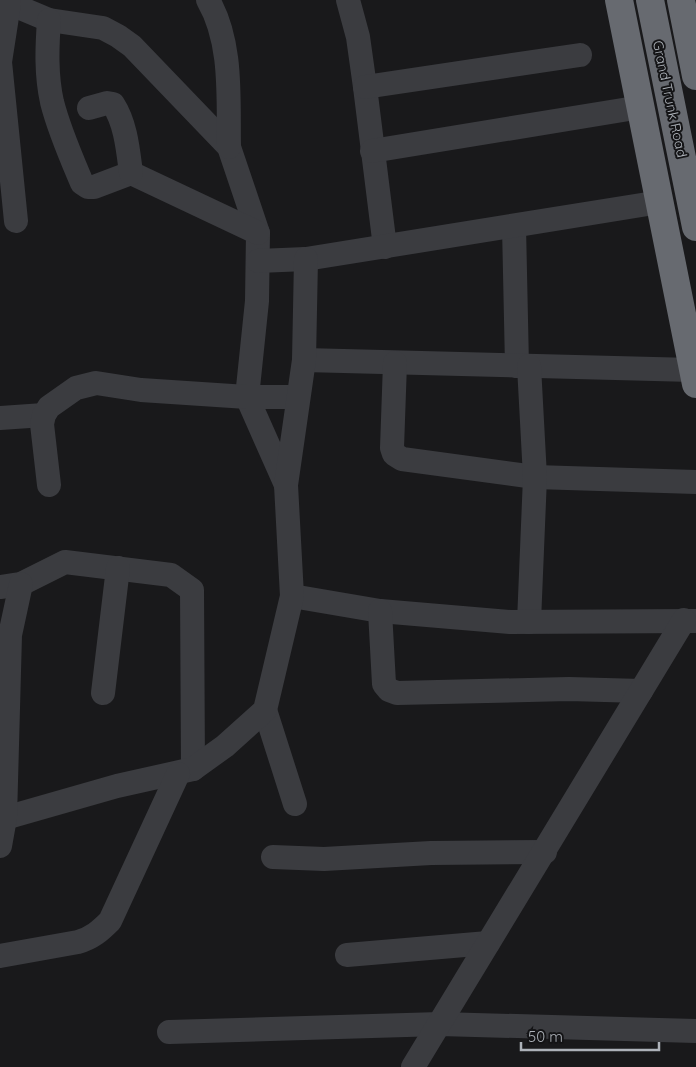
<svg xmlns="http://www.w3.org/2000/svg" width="696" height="1067" font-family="Quicksand,sans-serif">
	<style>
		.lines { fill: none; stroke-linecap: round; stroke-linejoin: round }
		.minor { stroke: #3b3c40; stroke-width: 24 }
		.highway { stroke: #676a70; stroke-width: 28 }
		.labels { text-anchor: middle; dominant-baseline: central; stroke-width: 4; stroke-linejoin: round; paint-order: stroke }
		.street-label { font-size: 14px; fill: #adb2b9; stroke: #141416 }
	</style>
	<rect width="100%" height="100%" fill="#19191b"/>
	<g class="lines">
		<!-- minor -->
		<g class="minor">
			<polyline points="1,0 49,20 103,28 118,36 132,46 229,147 258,233 257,301 247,397 286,485"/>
			<path d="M208,0C233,43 228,99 229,147"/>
			<polyline points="348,0 358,37 365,87 385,247"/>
			<polyline points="9,4 0,62 16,221"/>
			<path d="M49,20C47,48 46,75 52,102C59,130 71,157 82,183L88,187H94L131,173L258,233"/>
			<polyline points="365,87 580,55"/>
			<path d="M89,108L107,103L113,104C126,124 128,150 131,173"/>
			<polyline points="372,151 641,107"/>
			<polyline points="514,226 517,366"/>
			<polyline points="258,261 306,259 660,202"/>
			<polyline points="304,360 693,370"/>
			<polyline points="395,363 392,448 394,454 402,459 535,477 696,482"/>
			<polyline points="529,366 535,477 529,622"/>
			<polyline points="0,418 44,415"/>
			<polyline points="49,485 42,424 44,415 49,407 76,388 96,383 141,390 247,397 298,397"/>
			<polyline points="0,587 21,584 65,562 171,575 192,590 193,769"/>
			<polyline points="292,596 380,611 510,622 696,621"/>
			<polyline points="380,611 384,684 389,690 397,693 569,689 641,691"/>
			<polyline points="103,693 118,568"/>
			<polyline points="265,710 295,804"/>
			<polyline points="5,818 117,786 193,769 225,746 265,710 292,596 286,485 304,360 306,259"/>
			<polyline points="0,846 5,818 10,635 21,584"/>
			<polyline points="273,857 324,859 431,853 545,852"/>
			<polyline points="347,955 488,943"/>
			<path d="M0,956L78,942C92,938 100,931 110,921L178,774"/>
			<polyline points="169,1032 440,1024 696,1031"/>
			<polyline points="413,1067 684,620"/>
		</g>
		<!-- highway -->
		<g class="highway">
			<polyline points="619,0 696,384"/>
			<polyline points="650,0 696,227"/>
			<polyline points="681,0 696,76"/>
		</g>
	</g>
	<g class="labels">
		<!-- street labels -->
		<g class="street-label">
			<text transform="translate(670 99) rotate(78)">Grand Trunk Road</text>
		</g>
	</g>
	<!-- scale -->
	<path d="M521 1042v8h138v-8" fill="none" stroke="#adb2b9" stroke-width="2.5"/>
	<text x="528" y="1042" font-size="15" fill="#adb2b9" stroke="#141416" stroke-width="4" paint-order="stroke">50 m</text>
</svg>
